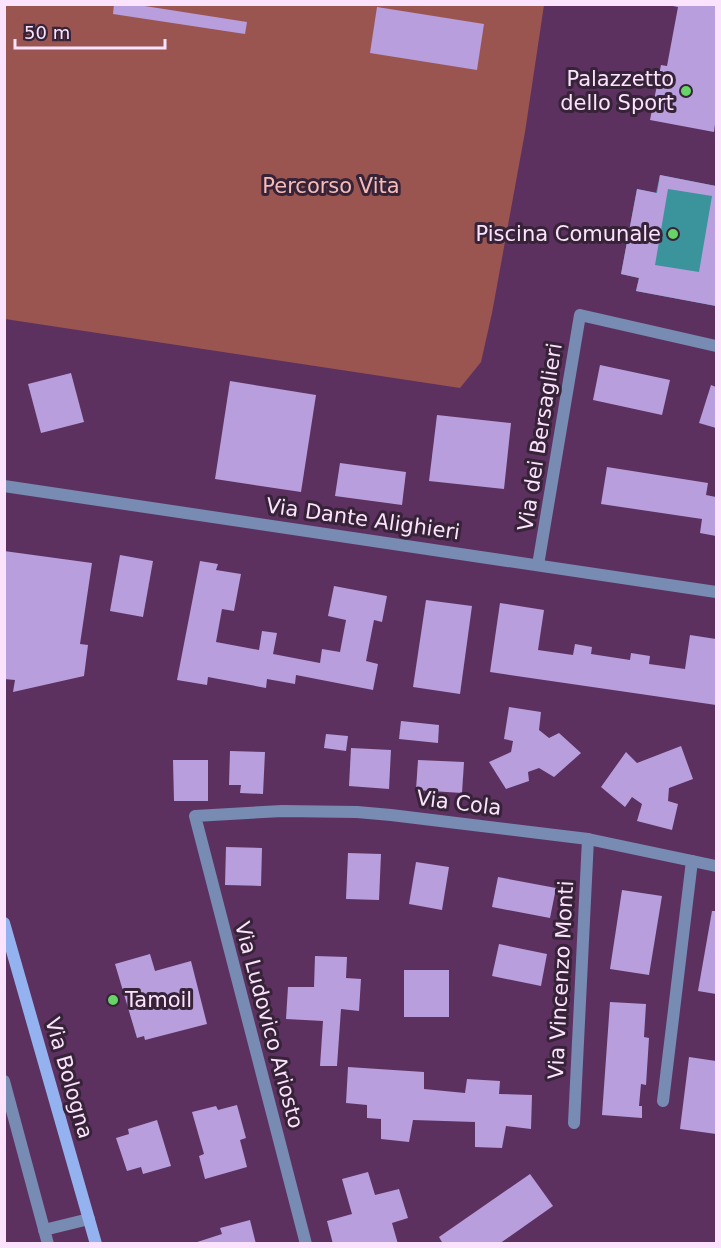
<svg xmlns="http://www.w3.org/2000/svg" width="721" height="1248" font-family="'DejaVu Sans',sans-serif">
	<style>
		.green { fill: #9a5551 }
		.water { fill: #3b939c }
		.building { fill: #b89edc; fill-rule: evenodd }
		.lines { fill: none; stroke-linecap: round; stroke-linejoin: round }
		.minor { stroke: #788bb2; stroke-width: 12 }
		.tertiary { stroke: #788bb2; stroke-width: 12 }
		.secondary { stroke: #93b2ef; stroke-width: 12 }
		.poi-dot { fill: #66d466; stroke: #362338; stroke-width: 2 }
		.labels { text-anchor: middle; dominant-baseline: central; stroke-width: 6; stroke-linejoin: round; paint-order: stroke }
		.poi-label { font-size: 21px; fill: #fbe2fd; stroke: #362338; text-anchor: end }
		.park-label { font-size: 21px; fill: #f6bcb7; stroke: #362338 }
		.street-label { font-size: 21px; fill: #fbe2fd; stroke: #362338 }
	</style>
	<rect width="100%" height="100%" fill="#5c3160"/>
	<!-- green -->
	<polygon class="green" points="5,5 544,5 525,132 492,313 481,362 460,388 5,319"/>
	<!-- water -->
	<polygon class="water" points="660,175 716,186 716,306 636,291 639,278 621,274 637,189 656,193"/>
	<!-- building -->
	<g class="building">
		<polygon points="114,4 132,4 247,22 245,34 113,14"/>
		<polygon points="673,5 716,5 716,117 714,132 650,120 661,65 667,66 678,7 673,6"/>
		<polygon points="377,7 484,24 477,70 370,53"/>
		<path d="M660,175L716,186V306L636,291L639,278L621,274L637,189L657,193ZM668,189L712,196L699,272L655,265Z"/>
		<polygon points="600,365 670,380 662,415 593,400"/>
		<polygon points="71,373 84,422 41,433 28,384"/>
		<polygon points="230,381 316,395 301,492 215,479"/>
		<polygon points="711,385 716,387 716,428 699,423"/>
		<polygon points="437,415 511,423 504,489 429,481"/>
		<polygon points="340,463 406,472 402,505 335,496"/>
		<polygon points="607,467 708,483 706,495 716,497 716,536 700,533 702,519 601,504"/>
		<polygon points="4,551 92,563 80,644 88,645 84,676 13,692 15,680 4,679 6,663 4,663"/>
		<polygon points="120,555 153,561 143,617 110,611"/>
		<polygon points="200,561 218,564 216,570 241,574 234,611 222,609 216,642 259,650 262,631 277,633 273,654 320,663 322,649 340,652 346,620 328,616 334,586 387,596 382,622 374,620 366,661 378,664 373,690 296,675 295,684 267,679 266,688 208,677 207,685 177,680"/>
		<polygon points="426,600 472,606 460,694 413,687"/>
		<polygon points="500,603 544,610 538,650 573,655 575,644 592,647 591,654 630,660 631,653 650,656 649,664 685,669 690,635 716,639 716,705 490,672"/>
		<polygon points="509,707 541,712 539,730 549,738 559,733 581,753 554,777 539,768 528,772 529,781 506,789 489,762 511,752 513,741 504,739"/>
		<polygon points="401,721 439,725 438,743 399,739"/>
		<polygon points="326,734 348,736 346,751 324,748"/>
		<polygon points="681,746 693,779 669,788 668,801 678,804 672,830 637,821 642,804 632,797 625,807 601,787 626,752 637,763"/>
		<polygon points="351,748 391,750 389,789 349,786"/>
		<polygon points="230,751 265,752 263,794 240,793 241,785 229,785"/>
		<polygon points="173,760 208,760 208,801 174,801"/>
		<polygon points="418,760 464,762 462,793 416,790"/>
		<polygon points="226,847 262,848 261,886 225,885"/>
		<polygon points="348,853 381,854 379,900 346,899"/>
		<polygon points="416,862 449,867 442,910 409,904"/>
		<polygon points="498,877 556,888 550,918 492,907"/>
		<polygon points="622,890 662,896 649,975 610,969"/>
		<polygon points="712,911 716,911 716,994 698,991"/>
		<polygon points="499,944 547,954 541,986 492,976"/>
		<polygon points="150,954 155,971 191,961 207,1024 145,1040 144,1036 137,1038 115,964"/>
		<polygon points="315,956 347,957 346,978 361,979 359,1011 341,1009 337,1066 320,1066 323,1021 286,1019 288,987 314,987"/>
		<rect x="404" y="970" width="45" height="47"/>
		<polygon points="610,1002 646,1004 644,1037 649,1038 646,1085 641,1084 639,1106 642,1106 642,1118 602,1115"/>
		<polygon points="689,1057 716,1061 716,1134 680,1129"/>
		<polygon points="348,1067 424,1072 424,1089 465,1093 467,1079 500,1081 499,1094 532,1095 531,1129 506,1126 502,1148 475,1147 475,1122 413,1120 409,1142 381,1139 381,1119 367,1118 367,1105 346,1103"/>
		<polygon points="237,1105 246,1138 240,1140 247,1167 205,1179 199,1156 204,1154 192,1112 216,1106 218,1110"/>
		<polygon points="157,1120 171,1166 143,1174 141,1167 127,1171 116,1138 129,1134 128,1129"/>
		<polygon points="368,1172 375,1195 399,1189 408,1218 392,1223 398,1244 333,1244 327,1221 352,1214 342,1179"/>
		<polygon points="530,1174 553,1206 499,1244 443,1244 439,1237"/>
		<polygon points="250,1220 256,1244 191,1244 222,1234 220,1228"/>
	</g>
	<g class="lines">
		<!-- minor -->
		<g class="minor">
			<polyline points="538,565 580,315 716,346"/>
			<polyline points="4,1081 48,1244"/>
			<polyline points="663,1101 692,861"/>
			<polyline points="574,1123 588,839"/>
			<polyline points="44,1230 89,1219"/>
			<polyline points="306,1244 195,816 282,811 357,812 391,815 588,839 716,866"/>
		</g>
		<!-- tertiary -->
		<polyline class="tertiary" points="4,486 716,592"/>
		<!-- secondary -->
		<polyline class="secondary" points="4,923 96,1244"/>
	</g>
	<!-- markers -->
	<g class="poi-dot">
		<circle cx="686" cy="91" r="6"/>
		<circle cx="673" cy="234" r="6"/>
		<circle cx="113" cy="1000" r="6"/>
	</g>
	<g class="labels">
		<!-- poi labels -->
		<g class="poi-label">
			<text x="674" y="79">Palazzetto<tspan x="674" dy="24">dello Sport</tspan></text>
			<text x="661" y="234">Piscina Comunale</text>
			<text x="125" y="1000" text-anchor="start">Tamoil</text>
		</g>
		<!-- park labels -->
		<g class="park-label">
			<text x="331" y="186">Percorso Vita</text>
		</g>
		<!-- street labels -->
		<g class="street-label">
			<text transform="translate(540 437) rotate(-81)">Via dei Bersaglieri</text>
			<text transform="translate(363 519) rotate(8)">Via Dante Alighieri</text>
			<text transform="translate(459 803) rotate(7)">Via Cola</text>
			<text transform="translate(561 980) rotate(-87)">Via Vincenzo Monti</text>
			<text transform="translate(269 1025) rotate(75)">Via Ludovico Ariosto</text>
			<text transform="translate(69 1078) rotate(74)">Via Bologna</text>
		</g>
	</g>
	<!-- border -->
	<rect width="721" height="1248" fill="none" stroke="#fbe2fd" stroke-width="12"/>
	<!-- scale -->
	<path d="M15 39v9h150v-9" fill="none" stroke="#fbe2fd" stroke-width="3"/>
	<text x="24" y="39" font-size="18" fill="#fbe2fd" stroke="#362338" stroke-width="4.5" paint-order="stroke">50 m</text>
</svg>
